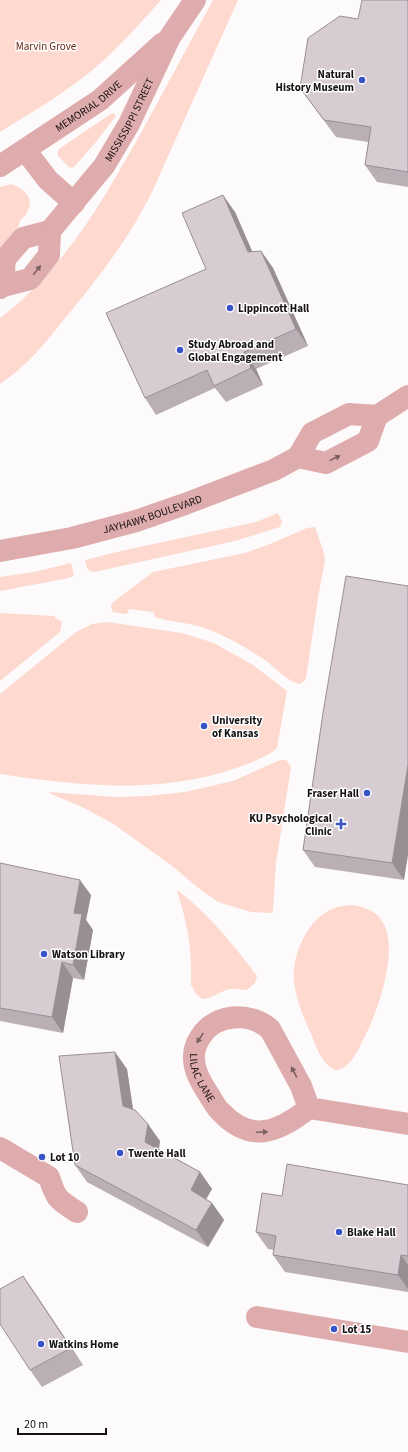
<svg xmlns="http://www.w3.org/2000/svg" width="408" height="1452" font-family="'Source Sans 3',sans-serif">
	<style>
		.green { fill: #fed9cf }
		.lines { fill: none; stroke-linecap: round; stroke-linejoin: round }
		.minor { stroke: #dfacad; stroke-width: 22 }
		.wall { fill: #baafb5 }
		.shaded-wall { fill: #978f94 }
		.building { fill: #d8ccd3; stroke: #978f94 }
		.oneway { fill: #7a5e60 }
		.poi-dot { fill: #3853c5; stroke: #fff; stroke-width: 1.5 }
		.labels { text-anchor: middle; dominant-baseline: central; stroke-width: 3; stroke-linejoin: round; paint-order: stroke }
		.park-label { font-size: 11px; fill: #6a2512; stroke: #fff }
		.poi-label { font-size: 11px; font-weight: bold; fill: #161113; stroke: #fff; text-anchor: start }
		.street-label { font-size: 11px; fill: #161113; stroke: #fff }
	</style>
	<rect width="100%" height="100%" fill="#fdfafb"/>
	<!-- green -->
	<g class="green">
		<path d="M0,0H161C137,27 113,54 85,76C58,97 29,114 0,132Z"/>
		<path d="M213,0H238L152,192C128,240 99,277 66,317C47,341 26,367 0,384V318C64,270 104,199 142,131C166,87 189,44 213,0Z"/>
		<polygon points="112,113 114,114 116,116 95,143 74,167 70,168 58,156 57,154 59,149"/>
		<path d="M11,184C25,189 36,199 26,214C25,217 22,218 20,221C19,223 19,225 18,227C13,235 6,242 0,249V187Z"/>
		<polygon points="278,513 282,522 280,527 235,541 94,572 90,571 87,568 85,560 121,551 256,522"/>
		<path d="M315,527L324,553L325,561L319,592L306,678L303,682L300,684C287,682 273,665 262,658C242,645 221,633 198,626C187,623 176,622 165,620L164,619L156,618L153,612L129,609L128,613L124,614L113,612L111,607L112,603L153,572L245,553L270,544L307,528Z"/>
		<polygon points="71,563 74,575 69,578 0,591 0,577 34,572"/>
		<polygon points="0,613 55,616 55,618 58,619 62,622 60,632 0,681"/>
		<path d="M107,622L182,633L214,643L253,665L287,691L277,748C269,756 250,763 239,767C161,795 80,786 0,774V694L76,632L92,624Z"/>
		<polygon points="280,760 286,760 291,767 276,863 273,910 272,913 251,912 218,902 197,887 171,865 112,823 82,807 49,793 49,792 115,797 147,796 185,792 233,781"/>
		<path d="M177,891H179C209,915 234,945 257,976L255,983L247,990C242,990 236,988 230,989C220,991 212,999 202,999L196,994L191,985C192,949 188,925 177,891Z"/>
		<path d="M353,905C362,907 371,909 378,916C404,941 377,1014 363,1040C357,1052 350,1069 335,1070C322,1064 317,1049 312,1036C304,1019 296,1000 294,981C292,954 307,920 332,909C339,906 346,905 353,905Z"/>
	</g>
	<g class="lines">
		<!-- minor -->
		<g class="minor">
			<polyline points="25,150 48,180 74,203"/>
			<path id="s1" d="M0,166L100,100L163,43"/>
			<path id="s2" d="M3,286L5,259L23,238L50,231L104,166L129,124L170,37L195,0"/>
			<polyline points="0,288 3,286 30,279 49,255 50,231"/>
			<polyline points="298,457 326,463 368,441 377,416 408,396"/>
			<path id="s3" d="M0,551L72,538L136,521L185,504L274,470L298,457L312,433L349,414L377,416"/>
			<path id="s4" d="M309,1108L301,1086L270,1029C250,1012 216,1013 201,1036C197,1042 194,1049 194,1056C193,1070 202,1084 209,1095C213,1101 216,1108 221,1112C251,1144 279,1132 309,1108L408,1124"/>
			<path d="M0,1148L49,1177C56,1199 57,1199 77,1212"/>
			<polyline points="257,1317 408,1342"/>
		</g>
	</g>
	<!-- wall -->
	<g class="wall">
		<polygon points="408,0 408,187 377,182 365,165 368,142 336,137 300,88 358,19"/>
		<polygon points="235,212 252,252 261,251 273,268 308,346 256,369 263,385 226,402 215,388 156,415 145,398"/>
		<polygon points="323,713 404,880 315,867 303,850"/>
		<polygon points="0,863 91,895 86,920 93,930 84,980 73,978 63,1033 0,1021"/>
		<polygon points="127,1069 133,1109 160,1141 159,1149 200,1172 212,1189 206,1199 212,1203 224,1220 208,1247 87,1182 75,1165"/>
		<polygon points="408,1185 408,1292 285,1272 273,1255 274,1250 268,1249 256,1232 282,1196"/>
		<polygon points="23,1276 83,1365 42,1387 30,1370"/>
	</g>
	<!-- shaded-wall -->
	<g class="shaded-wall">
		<polygon points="223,195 235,212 260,269 248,252"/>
		<polygon points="261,251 273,268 308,346 296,329"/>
		<polygon points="244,352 256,369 263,385 251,368"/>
		<polygon points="408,765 408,855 404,880 392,863"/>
		<polygon points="80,880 91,895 86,920 93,930 84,980 73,965 74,913"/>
		<polygon points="62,962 73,978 63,1033 52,1017"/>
		<polygon points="115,1052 127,1069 135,1123 123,1106"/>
		<polygon points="148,1124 160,1141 157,1159 145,1142"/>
		<polygon points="200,1172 212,1189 202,1206 191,1190"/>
		<polygon points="212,1203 224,1220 208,1247 196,1230"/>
		<polygon points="401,1255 408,1265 408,1289 398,1275"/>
		<polygon points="23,1276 35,1293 83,1365 71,1348"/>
	</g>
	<!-- building -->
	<g class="building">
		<polygon points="362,0 408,0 408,172 365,165 371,127 324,120 300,88 308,38 340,16 358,19"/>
		<polygon points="223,195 248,252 261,251 296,329 244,352 251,368 214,386 207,370 145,398 106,313 206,269 182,213"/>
		<polygon points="346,576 408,586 408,765 392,863 303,850 323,713"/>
		<polygon points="0,863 80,880 74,913 82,914 73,965 62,962 52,1017 0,1008"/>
		<polygon points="115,1052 123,1106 135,1110 148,1124 145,1142 200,1172 191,1190 212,1203 196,1230 75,1165 59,1056"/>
		<polygon points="287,1164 408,1185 408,1256 401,1255 398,1275 273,1255 276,1236 256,1232 262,1193 282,1196"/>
		<polygon points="23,1276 71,1348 30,1370 0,1324 0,1289"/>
	</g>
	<!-- one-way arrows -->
	<defs><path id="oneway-solid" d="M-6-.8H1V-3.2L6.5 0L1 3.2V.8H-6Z"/></defs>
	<g class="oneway">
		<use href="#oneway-solid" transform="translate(37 270) rotate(-51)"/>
		<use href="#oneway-solid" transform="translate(335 458) rotate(-26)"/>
		<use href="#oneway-solid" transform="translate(200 1038) rotate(124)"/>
		<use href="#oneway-solid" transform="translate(294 1072) rotate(-118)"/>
		<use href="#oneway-solid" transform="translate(262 1132) rotate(-2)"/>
	</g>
	<!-- markers -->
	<g class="poi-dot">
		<circle cx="362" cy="80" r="4"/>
		<circle cx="230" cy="308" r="4"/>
		<circle cx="180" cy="350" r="4"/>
		<circle cx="204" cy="726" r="4"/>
		<circle cx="367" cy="793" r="4"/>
		<path d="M339 818h4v4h4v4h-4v4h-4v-4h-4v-4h4z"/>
		<circle cx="44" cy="954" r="4"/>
		<circle cx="120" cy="1153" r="4"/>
		<circle cx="42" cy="1157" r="4"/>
		<circle cx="339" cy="1232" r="4"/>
		<circle cx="334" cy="1329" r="4"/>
		<circle cx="41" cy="1344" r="4"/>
	</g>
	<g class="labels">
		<!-- park labels -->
		<g class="park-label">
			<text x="46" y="46">Marvin Grove</text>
		</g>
		<!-- poi labels -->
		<g class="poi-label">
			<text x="354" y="74" text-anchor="end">Natural<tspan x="354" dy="13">History Museum</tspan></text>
			<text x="238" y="308">Lippincott Hall</text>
			<text x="188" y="344">Study Abroad and<tspan x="188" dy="13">Global Engagement</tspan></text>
			<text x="212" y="720">University<tspan x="212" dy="13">of Kansas</tspan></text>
			<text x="359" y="793" text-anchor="end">Fraser Hall</text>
			<text x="332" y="818" text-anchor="end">KU Psychological<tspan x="332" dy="13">Clinic</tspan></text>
			<text x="52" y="954">Watson Library</text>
			<text x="128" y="1153">Twente Hall</text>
			<text x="50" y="1157">Lot 10</text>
			<text x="347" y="1232">Blake Hall</text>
			<text x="342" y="1329">Lot 15</text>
			<text x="49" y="1344">Watkins Home</text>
		</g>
		<!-- street labels -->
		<g class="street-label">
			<text stroke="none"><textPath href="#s1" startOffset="107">MEMORIAL DRIVE</textPath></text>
			<text stroke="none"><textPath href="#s2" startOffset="220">MISSISSIPPI STREET</textPath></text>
			<text stroke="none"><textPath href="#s3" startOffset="157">JAYHAWK BOULEVARD</textPath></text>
			<text stroke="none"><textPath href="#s4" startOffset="211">LILAC LANE</textPath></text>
		</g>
	</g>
	<!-- scale -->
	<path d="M18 1428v6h88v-6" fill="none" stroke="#161113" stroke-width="2"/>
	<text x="24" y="1428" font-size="12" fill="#161113" stroke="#ffffff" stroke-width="3" paint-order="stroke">20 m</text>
</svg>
